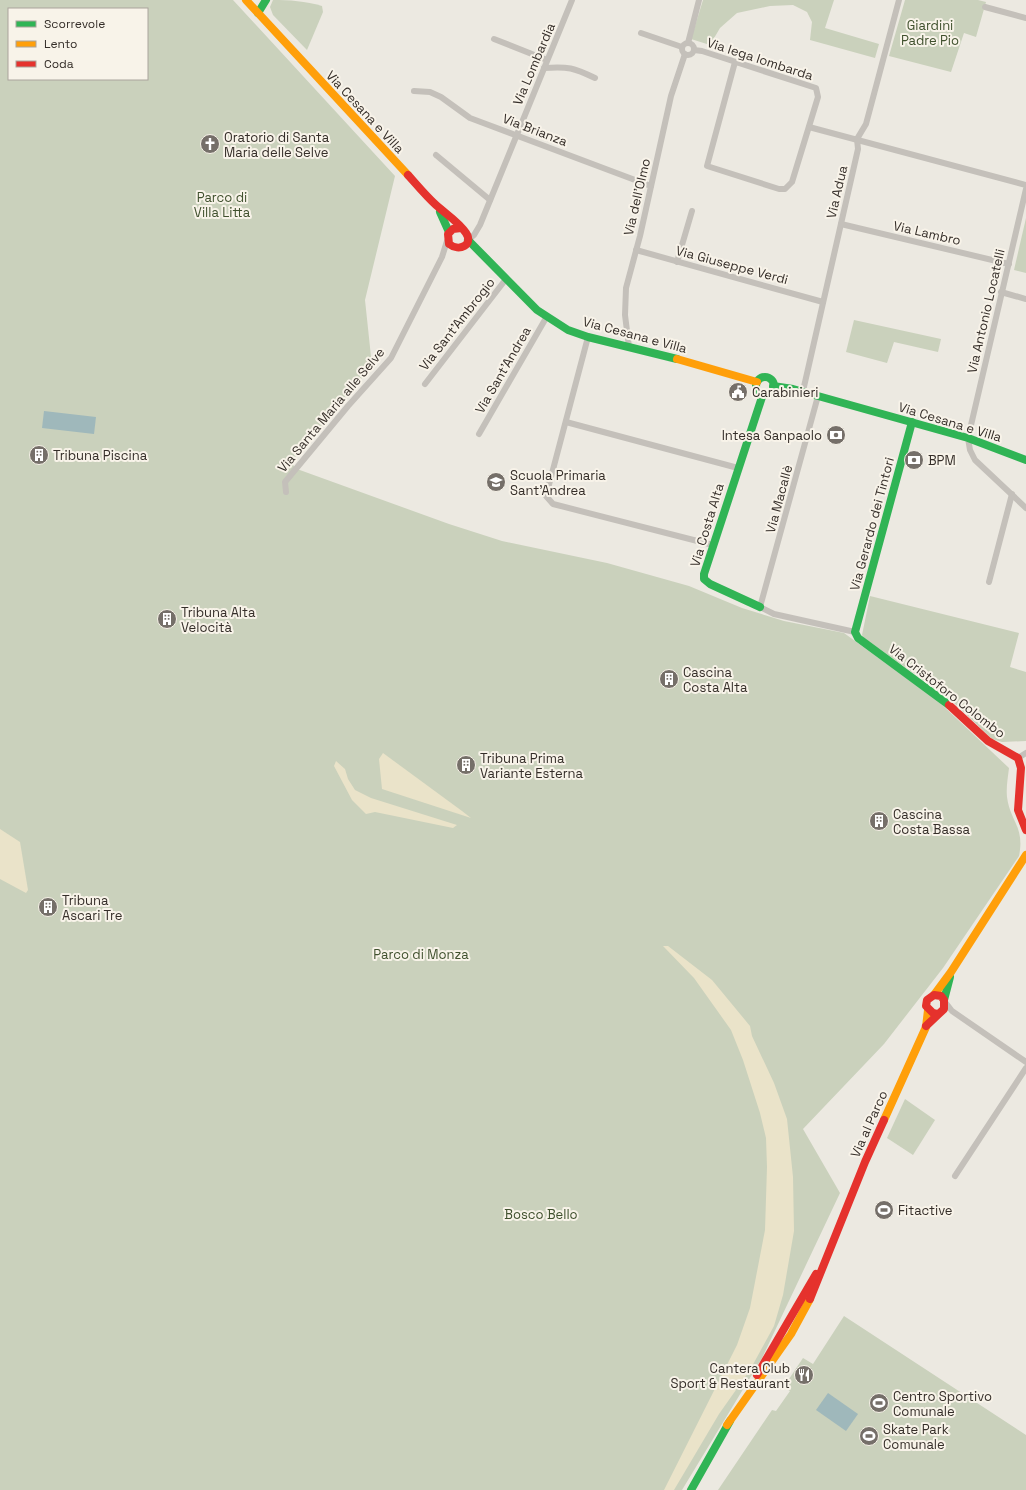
<svg xmlns="http://www.w3.org/2000/svg" width="1026" height="1490" font-family="'Space Grotesk',sans-serif">
	<style>
		.green { fill: #cad1bc; fill-rule: evenodd }
		.sand { fill: #eae3c9 }
		.water { fill: #9fb8bb }
		.lines { fill: none; stroke-linecap: round; stroke-linejoin: round }
		.street { stroke: #c4c0ba; stroke-width: 6 }
		.fast { stroke: #30b455; stroke-width: 8 }
		.slow { stroke: #ff9f0a; stroke-width: 8 }
		.jam { stroke: #e5322d; stroke-width: 8 }
		.labels { text-anchor: middle; dominant-baseline: central; stroke-width: 4; stroke-linejoin: round; paint-order: stroke }
		.park-label { font-size: 13px; fill: #40512e; stroke: #f8f3e9 }
		.street-label { font-size: 13px; fill: #352e29; stroke: #f8f3e9 }
		.poi-label { font-size: 13px; fill: #352e29; stroke: #f8f3e9; text-anchor: start }
	</style>
	<rect width="100%" height="100%" fill="#ece9e1"/>
	<!-- green -->
	<g class="green">
		<path d="M0,0H233L395,176L365,300L372,366L292,461L291,463L297,469L449,524L502,541L607,563L689,586L742,608L784,621L844,633L938,701L1009,768C1008,777 1006,787 1007,797C1010,821 1025,827 1019,856L943,968L884,1044L803,1129L840,1193L762,1358L682,1490H0ZM9,9H147V79H9Z"/>
		<path d="M273,0C290,0 305,1 322,6L323,12L307,50L273,15L270,7Z"/>
		<polygon points="703,0 834,0 825,28 879,44 875,58 810,40 812,22 807,12 793,5 770,6 737,13 720,28 710,45 691,39"/>
		<polygon points="905,0 978,0 986,2 976,37 964,33 951,72 889,56"/>
		<polygon points="1026,218 1026,273 1014,270"/>
		<polygon points="854,320 941,339 938,352 894,342 887,363 846,352"/>
		<polygon points="870,596 1019,633 1010,667 1026,672 1026,741 1002,742 992,739 950,699 864,638 862,635"/>
		<polygon points="905,1099 935,1120 913,1155 887,1138"/>
		<polygon points="844,1316 1026,1435 1026,1490 718,1490 772,1410 776,1411 790,1391 782,1386 787,1378 789,1379 803,1358 813,1364"/>
	</g>
	<!-- sand -->
	<g class="sand">
		<polygon points="383,753 462,811 471,818 382,789 379,759"/>
		<polygon points="336,761 345,769 348,779 355,790 371,798 457,825 453,828 375,812 366,814 352,800 334,766"/>
		<polygon points="0,829 20,842 28,890 26,893 0,879"/>
		<polygon points="663,946 668,946 712,980 750,1026 752,1036 774,1083 787,1119 793,1177 794,1231 783,1295 774,1326 750,1370 719,1414 674,1490 664,1490 737,1345 750,1308 765,1230 767,1167 766,1138 760,1113 743,1060 731,1030 694,978"/>
	</g>
	<!-- water -->
	<g class="water">
		<polygon points="44,411 96,417 94,434 42,428"/>
		<polygon points="828,1393 858,1414 846,1431 816,1410"/>
	</g>
	<g class="lines">
		<!-- street -->
		<g class="street">
			<polyline points="985,7 1026,18"/>
			<polyline points="641,33 682,47"/>
			<polyline points="494,39 547,60"/>
			<circle cx="688" cy="49" r="6"/>
			<polyline points="688,43 699,0"/>
			<polyline points="694,50 702,51 816,88 818,97 792,182 785,189 779,189 707,166 735,62"/>
			<path d="M544,68C568,66 574,68 595,78"/>
			<polyline points="414,91 430,92 441,97 470,118 651,186"/>
			<polyline points="809,127 1026,185"/>
			<polyline points="436,155 490,200"/>
			<polyline points="1026,189 968,438 970,450 975,460 1026,508"/>
			<polyline points="841,224 1009,264"/>
			<polyline points="468,240 474,235 480,225 572,0"/>
			<polyline points="636,250 823,302"/>
			<polyline points="677,262 692,211"/>
			<polyline points="1001,292 1026,299"/>
			<polyline points="588,337 546,496 553,504 713,545"/>
			<polyline points="629,347 625,315 626,288 640,236 671,96 685,54"/>
			<polyline points="425,384 506,279"/>
			<polyline points="803,391 858,149 857,139 866,124 899,0"/>
			<polyline points="818,396 760,607 774,614 855,632"/>
			<polyline points="566,422 738,468"/>
			<polyline points="479,434 546,318"/>
			<polyline points="286,492 285,482 348,406 391,358 442,257 447,241"/>
			<polyline points="989,582 1012,494"/>
			<polyline points="1018,758 1026,753"/>
			<polyline points="945,1002 952,1011 1026,1062"/>
			<polyline points="955,1176 1026,1068"/>
		</g>
		<!-- fast -->
		<g class="fast">
			<polyline points="258,13 266,0"/>
			<polyline points="440,212 449,232"/>
			<polyline points="468,240 537,310 568,330 588,337 677,359"/>
			<circle cx="765" cy="386" r="9"/>
			<polyline points="773,386 793,389 968,438 1026,460"/>
			<polyline points="912,422 855,632 858,638 949,705"/>
			<polyline points="760,607 710,584 704,579 704,574 763,394"/>
			<polyline points="944,1000 950,977"/>
			<polyline points="691,1490 730,1421"/>
		</g>
		<!-- slow -->
		<g class="slow">
			<polyline points="246,0 408,175"/>
			<polyline points="677,359 757,382"/>
			<polyline points="934,995 951,972 1026,855"/>
			<polyline points="884,1120 926,1027 928,1010"/>
			<polyline points="727,1425 791,1334 810,1299"/>
		</g>
		<!-- jam -->
		<g class="jam">
			<path d="M408,175C417,185 426,196 436,205C446,214 459,222 466,233C474,245 459,252 449,244L448,234L453,229L461,228"/>
			<polyline points="949,705 988,741 1018,758 1021,768 1018,810 1026,830"/>
			<polyline points="926,1026 944,1009 944,1000 941,996 934,995 927,1000 926,1006 933,1013 937,1014"/>
			<polyline points="810,1299 865,1162 884,1120"/>
			<polyline points="757,1375 816,1274"/>
		</g>
	</g>
	<!-- icons -->
	<defs>
		<g id="church-disc" transform="scale(1)"><circle r="9.5" fill="#756f69" stroke="#f8f3e9"/><path d="M-1.2-6h2.4v3.5h3.3v2.4h-3.3V6h-2.4V-.1h-3.3v-2.4h3.3Z" fill="#fff"/></g>
		<g id="civic-disc" transform="scale(1)"><circle r="9.5" fill="#756f69" stroke="#f8f3e9"/><path d="M-.6-6.5H3V-4.5H.6V-3L4-1V1h2V6H-6V1h2V-1L-.6-3ZM-1.2 2.5V6h2.4V2.5Z" fill="#fff"/></g>
		<g id="bank-disc" transform="scale(1)"><circle r="9.5" fill="#756f69" stroke="#f8f3e9"/><path d="M-6-4H6V4H-6ZM0-2.3a2.3 2.3 0 1 0 0 4.6a2.3 2.3 0 1 0 0-4.6Z" fill="#fff"/></g>
		<g id="building-disc" transform="scale(1)"><circle r="9.5" fill="#756f69" stroke="#f8f3e9"/><path d="M-4-6H4V6H1V3H-1V6H-4ZM-2.5-4.3h1.7v1.8h-1.7ZM.8-4.3h1.7v1.8H.8ZM-2.5-1h1.7V.8h-1.7ZM.8-1h1.7V.8H.8Z" fill="#fff"/></g>
		<g id="school-disc" transform="scale(1)"><circle r="9.5" fill="#756f69" stroke="#f8f3e9"/><path d="M0-5L7-2L0 1L-7-2ZM-4 1L0 2.5L4 1V4Q0 6-4 4Z" fill="#fff"/></g>
		<g id="stadium-disc" transform="scale(1)"><circle r="9.5" fill="#756f69" stroke="#f8f3e9"/><path d="M0-5a6.5 5 0 1 0 0 10a6.5 5 0 1 0 0-10ZM-3.5-1.8h7v3.6h-7Z" fill="#fff"/></g>
		<g id="restaurant-disc" transform="scale(1)"><circle r="9.5" fill="#756f69" stroke="#f8f3e9"/><path d="M-5-6h1v4h1v-4h1v4h1v-4h1v5L-1.5 .5V6h-2V.5L-5-1ZM5-6V6H3V1.5H1.5Q1.5-4 5-6Z" fill="#fff"/></g>
	</defs>
	<g fill-rule="evenodd">
		<use href="#church-disc" x="210" y="144"/>
		<use href="#civic-disc" x="738" y="392"/>
		<use href="#bank-disc" x="836" y="435"/>
		<use href="#building-disc" x="39" y="455"/>
		<use href="#bank-disc" x="914" y="460"/>
		<use href="#school-disc" x="496" y="482"/>
		<use href="#building-disc" x="167" y="619"/>
		<use href="#building-disc" x="669" y="679"/>
		<use href="#building-disc" x="466" y="765"/>
		<use href="#building-disc" x="879" y="821"/>
		<use href="#building-disc" x="48" y="907"/>
		<use href="#stadium-disc" x="884" y="1210"/>
		<use href="#restaurant-disc" x="804" y="1375"/>
		<use href="#stadium-disc" x="879" y="1403"/>
		<use href="#stadium-disc" x="869" y="1436"/>
	</g>
	<g class="labels">
		<!-- park labels -->
		<g class="park-label">
			<text x="930" y="25">Giardini<tspan x="930" dy="15">Padre Pio</tspan></text>
			<text x="222" y="197">Parco di<tspan x="222" dy="15">Villa Litta</tspan></text>
			<text x="421" y="954">Parco di Monza</text>
			<text x="541" y="1214">Bosco Bello</text>
		</g>
		<!-- street labels -->
		<g class="street-label">
			<text transform="translate(760 59) rotate(18)">Via lega lombarda</text>
			<text transform="translate(534 64) rotate(-67)">Via Lombardia</text>
			<text transform="translate(365 112) rotate(47)">Via Cesana e Villa</text>
			<text transform="translate(535 130) rotate(21)">Via Brianza</text>
			<text transform="translate(837 192) rotate(-77)">Via Adua</text>
			<text transform="translate(637 197) rotate(-77)">Via dell'Olmo</text>
			<text transform="translate(927 233) rotate(13)">Via Lambro</text>
			<text transform="translate(732 265) rotate(15)">Via Giuseppe Verdi</text>
			<text transform="translate(986 311) rotate(-77)">Via Antonio Locatelli</text>
			<text transform="translate(457 324) rotate(-52)">Via Sant'Ambrogio</text>
			<text transform="translate(635 335) rotate(15)">Via Cesana e Villa</text>
			<text transform="translate(503 370) rotate(-60)">Via Sant'Andrea</text>
			<text transform="translate(331 410) rotate(-50)">Via Santa Maria alle Selve</text>
			<text transform="translate(950 422) rotate(17)">Via Cesana e Villa</text>
			<text transform="translate(779 499) rotate(-75)">Via Macallè</text>
			<text transform="translate(872 524) rotate(-75)">Via Gerardo dei Tintori</text>
			<text transform="translate(707 525) rotate(-73)">Via Costa Alta</text>
			<text transform="translate(947 691) rotate(38)">Via Cristoforo Colombo</text>
			<text transform="translate(869 1124) rotate(-66)">Via al Parco</text>
		</g>
		<!-- poi labels -->
		<g class="poi-label">
			<text x="224" y="137">Oratorio di Santa<tspan x="224" dy="15">Maria delle Selve</tspan></text>
			<text x="752" y="392">Carabinieri</text>
			<text x="822" y="435" text-anchor="end">Intesa Sanpaolo</text>
			<text x="53" y="455">Tribuna Piscina</text>
			<text x="928" y="460">BPM</text>
			<text x="510" y="475">Scuola Primaria<tspan x="510" dy="15">Sant'Andrea</tspan></text>
			<text x="181" y="612">Tribuna Alta<tspan x="181" dy="15">Velocità</tspan></text>
			<text x="683" y="672">Cascina<tspan x="683" dy="15">Costa Alta</tspan></text>
			<text x="480" y="758">Tribuna Prima<tspan x="480" dy="15">Variante Esterna</tspan></text>
			<text x="893" y="814">Cascina<tspan x="893" dy="15">Costa Bassa</tspan></text>
			<text x="62" y="900">Tribuna<tspan x="62" dy="15">Ascari Tre</tspan></text>
			<text x="898" y="1210">Fitactive</text>
			<text x="790" y="1368" text-anchor="end">Cantera Club<tspan x="790" dy="15">Sport &amp; Restaurant</tspan></text>
			<text x="893" y="1396">Centro Sportivo<tspan x="893" dy="15">Comunale</tspan></text>
			<text x="883" y="1429">Skate Park<tspan x="883" dy="15">Comunale</tspan></text>
		</g>
	</g>
	<!-- legend -->
	<rect x="8" y="8" width="140" height="72" fill="#f8f3e9" stroke="#aaa49c"/>
	<rect x="16" y="21" width="20" height="6" fill="#30b455" stroke="#aaa49c"/>
	<text x="44" y="28" font-size="12" fill="#352e29">Scorrevole</text>
	<rect x="16" y="41" width="20" height="6" fill="#ff9f0a" stroke="#aaa49c"/>
	<text x="44" y="48" font-size="12" fill="#352e29">Lento</text>
	<rect x="16" y="61" width="20" height="6" fill="#e5322d" stroke="#aaa49c"/>
	<text x="44" y="68" font-size="12" fill="#352e29">Coda</text>
</svg>
